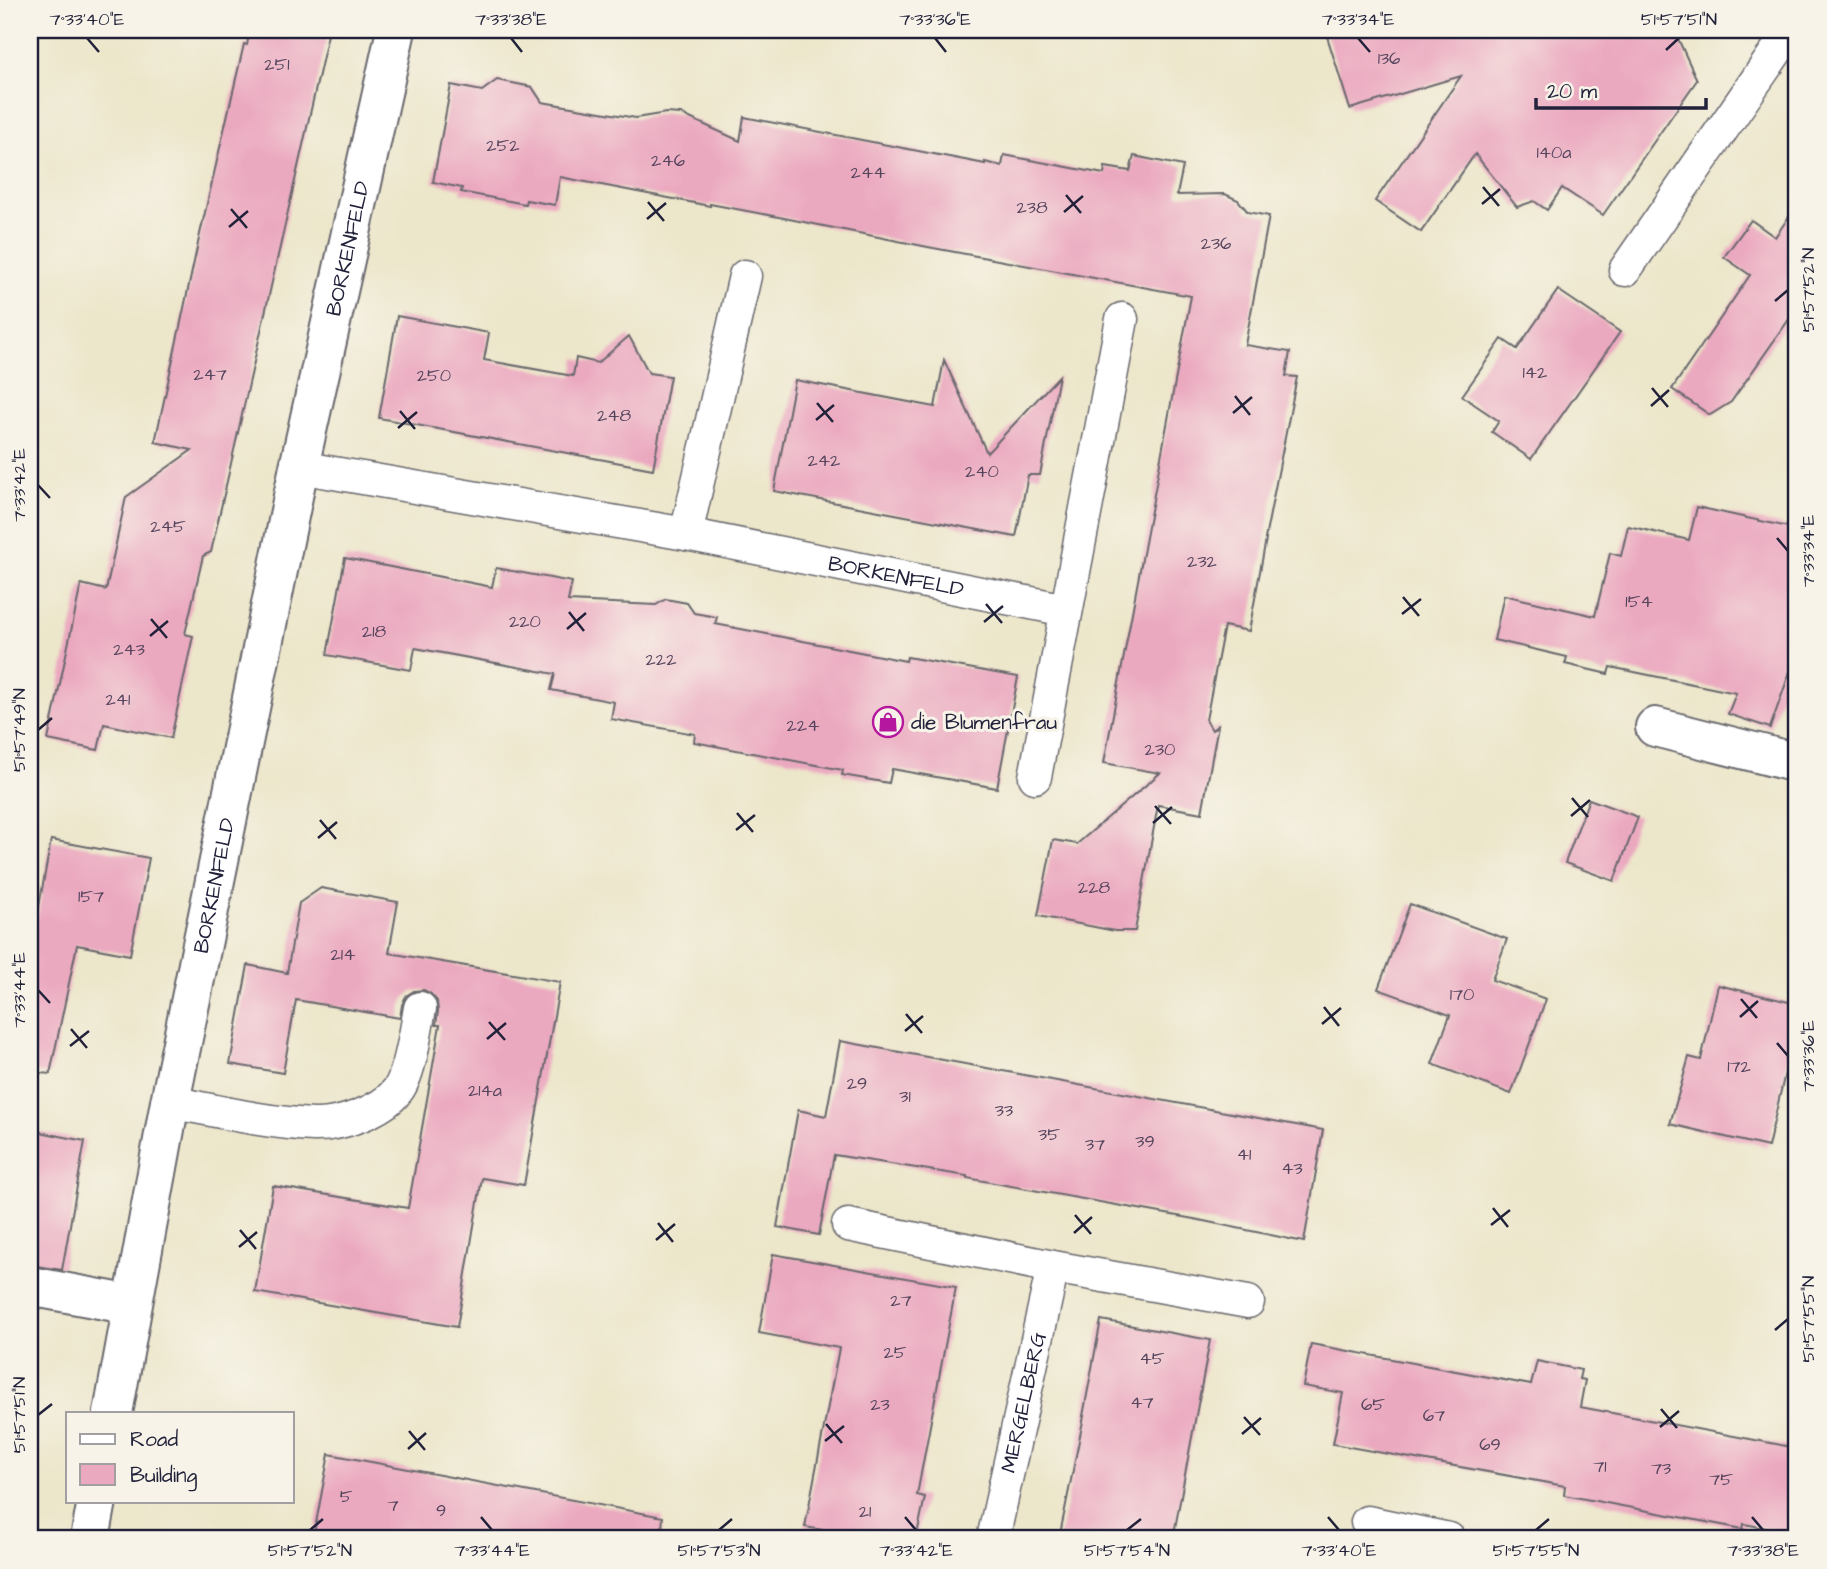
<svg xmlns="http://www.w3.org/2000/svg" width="1827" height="1569" font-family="'Architects Daughter',sans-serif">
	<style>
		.building { fill: #eba9c0 }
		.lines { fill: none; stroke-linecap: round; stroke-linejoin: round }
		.service-casing { stroke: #69676d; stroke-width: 35 }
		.minor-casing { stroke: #69676d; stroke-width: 42 }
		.service { stroke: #fff; stroke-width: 32 }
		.minor { stroke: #fff; stroke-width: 38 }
		.ticks { fill: none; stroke: #22223b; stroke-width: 2.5 }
		.labels { text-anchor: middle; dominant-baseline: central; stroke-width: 6; stroke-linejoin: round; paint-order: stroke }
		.number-label { font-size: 18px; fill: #54445c }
		.street-label { font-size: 21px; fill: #22223b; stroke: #f7f3e8 }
		.poi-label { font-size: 21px; fill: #22223b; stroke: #f7f3e8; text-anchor: start }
		.neatline { fill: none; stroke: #22223b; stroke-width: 2.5 }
		.ticks-label { font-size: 18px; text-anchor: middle; fill: #22223b }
	</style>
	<rect width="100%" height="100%" fill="#f7f3e8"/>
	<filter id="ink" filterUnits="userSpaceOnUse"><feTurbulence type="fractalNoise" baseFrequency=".0143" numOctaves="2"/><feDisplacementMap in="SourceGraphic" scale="14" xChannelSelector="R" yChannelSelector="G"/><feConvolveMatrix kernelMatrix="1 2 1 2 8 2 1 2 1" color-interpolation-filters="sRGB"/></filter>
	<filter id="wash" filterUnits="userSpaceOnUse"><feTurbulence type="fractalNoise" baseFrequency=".00686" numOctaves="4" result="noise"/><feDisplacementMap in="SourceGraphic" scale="28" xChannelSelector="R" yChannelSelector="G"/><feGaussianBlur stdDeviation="1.57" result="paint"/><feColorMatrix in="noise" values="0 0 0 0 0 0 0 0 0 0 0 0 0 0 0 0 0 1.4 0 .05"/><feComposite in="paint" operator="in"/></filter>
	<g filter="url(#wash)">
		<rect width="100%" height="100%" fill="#ece6ca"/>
		<g id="blocks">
			<!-- building -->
			<g class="building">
				<polygon points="250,30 329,30 211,552 203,556 185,634 193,636 171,738 104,724 98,750 48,740 81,584 106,590 126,497 192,450 155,442 200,234 244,44 247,45"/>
				<polygon points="1325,30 1674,30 1697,80 1603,215 1562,188 1547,210 1534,201 1517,207 1475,154 1421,232 1375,201 1461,76 1350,109"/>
				<polygon points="497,80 532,87 542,102 636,118 666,113 681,114 740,141 744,117 985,164 985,162 1002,166 1004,155 1104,174 1105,167 1130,171 1134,156 1183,166 1177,195 1225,194 1238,200 1248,212 1269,216 1245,345 1290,352 1286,376 1297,377 1265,539 1266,539 1249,631 1224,626 1206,720 1212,730 1218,725 1202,813 1158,805 1135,931 1115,931 1038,916 1053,840 1077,844 1160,773 1104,763 1191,296 928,247 784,218 710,204 710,206 560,177 555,205 526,200 525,204 461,192 462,188 433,182 451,85 482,91"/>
				<polygon points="1797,205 1797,308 1731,402 1710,415 1672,389 1750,275 1724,257 1751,220 1775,237"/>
				<polygon points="1558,290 1620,332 1531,459 1492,432 1499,421 1462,396 1502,339 1517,349"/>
				<polygon points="397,316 489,333 484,360 573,376 576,358 598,363 629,336 649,373 670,376 653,469 379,418"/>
				<polygon points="944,360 987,453 1059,376 1040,475 1028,475 1016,537 774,491 795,380 935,407"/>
				<polygon points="1697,507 1797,529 1797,652 1770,728 1728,714 1736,693 1610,667 1608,674 1565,664 1567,657 1494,640 1504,595 1595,616 1610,553 1621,556 1628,526 1689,540"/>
				<polygon points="345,558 492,587 496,568 572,582 568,601 656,605 666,599 687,603 694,613 717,617 715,624 906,661 907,657 1018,677 997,788 892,769 889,783 842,775 843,770 694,742 695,734 611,719 614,702 551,690 555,674 415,648 411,670 327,655"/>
				<polygon points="1589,799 1638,817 1614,881 1565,863"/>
				<polygon points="51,840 149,858 130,955 77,945 50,1074 30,1072 30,934 34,934"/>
				<polygon points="321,888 398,902 389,953 560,982 524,1185 482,1178 457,1327 255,1292 273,1186 408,1208 440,1025 436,1025 438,1011 437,1001 431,994 424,990 414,991 406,996 402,1005 400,1018 296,1000 283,1073 230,1064 248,965 287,973 299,903"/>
				<polygon points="1410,904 1507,939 1492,980 1546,999 1511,1094 1432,1064 1450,1015 1378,989"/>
				<polygon points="1718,985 1797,1004 1797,1049 1791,1047 1768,1147 1670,1124 1689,1057 1701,1060"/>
				<polygon points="840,1041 1323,1130 1304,1242 1194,1219 967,1178 967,1176 834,1155 819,1235 777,1227 798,1110 826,1116"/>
				<polygon points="30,1130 85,1141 62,1270 30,1265"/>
				<polygon points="773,1254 956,1287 917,1495 925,1497 916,1539 821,1539 823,1530 805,1527 839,1348 759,1333"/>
				<polygon points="1101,1320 1210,1340 1173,1539 1059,1539 1084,1416 1083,1416"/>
				<polygon points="1311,1344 1531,1385 1537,1361 1581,1370 1579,1379 1585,1380 1580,1407 1797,1448 1797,1534 1744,1524 1743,1529 1564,1495 1565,1486 1333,1444 1343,1393 1303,1386"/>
				<polygon points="329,1454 663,1517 661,1539 313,1539"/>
			</g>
		</g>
	</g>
	<g filter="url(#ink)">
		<use href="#blocks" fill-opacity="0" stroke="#69676d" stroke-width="2"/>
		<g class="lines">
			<!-- service casing -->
			<g class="service-casing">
				<g id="service">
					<polyline points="1625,270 1791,30"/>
					<path id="s1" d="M299,467L686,534L1066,610"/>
					<polyline points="686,534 745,276"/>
					<polyline points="1035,777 1122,319"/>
					<path d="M170,1102C217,1111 266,1123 314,1125C339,1126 382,1111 397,1091C410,1076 416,1029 420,1008"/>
					<polyline points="848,1225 1053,1267 1248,1302"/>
					<polyline points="1367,1522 1449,1539"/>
					<path id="s2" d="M993,1539L1053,1267"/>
				</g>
			</g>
			<!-- minor casing -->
			<g class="minor-casing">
				<g id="minor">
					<polyline points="1655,727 1797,763"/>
					<polyline points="30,1286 132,1305"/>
					<path id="s3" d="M113,1413L170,1102L299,467L396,30"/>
					<polyline points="90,1539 97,1501"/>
				</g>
			</g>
			<!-- service -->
			<use href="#service" class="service"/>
			<!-- minor -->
			<use href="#minor" class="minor"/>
		</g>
	</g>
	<!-- ticks -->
	<path class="ticks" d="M87,38L99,52M511,38L522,52M935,38L946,52M1358,38L1370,52M1666,50L1679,38M1483,187L1499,206M1066,195L1081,213M648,202L664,221M1482,204L1500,189M231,209L247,228M1064,212L1083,196M647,219L666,203M229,227L248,211M1775,301L1788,290M1652,388L1668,407M1235,396L1250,415M817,403L833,422M1651,406L1669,390M400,411L415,429M1233,413L1252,397M816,420L834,405M398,428L417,412M38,485L50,498M1777,538L1788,551M1403,597L1419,616M986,604L1002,623M569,612L584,631M1402,614L1421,599M151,619L167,638M984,622L1003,606M567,629L586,613M150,636L168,621M38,730L52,718M1572,798L1588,817M1155,806L1171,824M737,813L753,832M1571,816L1590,800M320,820L336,839M1153,823L1172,807M736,830L755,815M318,838L337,822M38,990L50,1003M1741,999L1757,1018M1324,1007L1339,1026M906,1014L922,1033M1740,1017L1758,1001M489,1022L505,1040M1322,1024L1341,1008M71,1029L87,1048M905,1031L923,1016M487,1039L506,1023M1777,1043L1788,1056M70,1046L89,1031M1493,1208L1508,1227M1075,1215L1091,1234M658,1223L673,1242M1491,1225L1510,1210M240,1230L256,1249M1074,1233L1092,1217M656,1240L675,1224M239,1247L257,1232M1775,1330L1788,1319M1661,1409L1677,1428M38,1415L52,1404M1244,1417L1260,1435M826,1424L842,1443M1660,1427L1679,1411M409,1431L425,1450M1242,1434L1261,1418M825,1441L844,1426M408,1449L426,1433M481,1517L492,1530M905,1517L916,1530M1328,1517L1339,1530M1752,1517L1763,1530M310,1530L323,1519M719,1530L732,1519M1127,1530L1141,1519M1536,1530L1549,1519"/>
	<!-- icons -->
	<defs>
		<g id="shop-ring" transform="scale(1.575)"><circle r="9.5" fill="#f7f3e8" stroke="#b5179e" stroke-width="1.5"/><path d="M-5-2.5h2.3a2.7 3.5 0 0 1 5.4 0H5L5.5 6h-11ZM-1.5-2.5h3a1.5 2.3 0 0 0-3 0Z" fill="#b5179e"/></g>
	</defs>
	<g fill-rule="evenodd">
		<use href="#shop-ring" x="888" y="722"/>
	</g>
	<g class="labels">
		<!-- number labels -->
		<g class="number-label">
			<text x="1389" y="58">136</text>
			<text x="277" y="64">251</text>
			<text x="503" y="145">252</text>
			<text x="1554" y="152">140a</text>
			<text x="668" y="160">246</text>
			<text x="868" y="172">244</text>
			<text x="1032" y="207">238</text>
			<text x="1216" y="243">236</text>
			<text x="1535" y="372">142</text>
			<text x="210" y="374">247</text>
			<text x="434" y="375">250</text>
			<text x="614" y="415">248</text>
			<text x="824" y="460">242</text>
			<text x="982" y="471">240</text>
			<text x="168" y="526">245</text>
			<text x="1202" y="561">232</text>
			<text x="1639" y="601">154</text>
			<text x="525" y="621">220</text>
			<text x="374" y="631">218</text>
			<text x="129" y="649">243</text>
			<text x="661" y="659">222</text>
			<text x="118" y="699">241</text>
			<text x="803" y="725">224</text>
			<text x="1160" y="749">230</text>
			<text x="1094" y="887">228</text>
			<text x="91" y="896">157</text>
			<text x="343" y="954">214</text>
			<text x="1462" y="994">170</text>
			<text x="1739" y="1066">172</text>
			<text x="857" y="1083">29</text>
			<text x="485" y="1090">214a</text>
			<text x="905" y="1096">31</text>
			<text x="1004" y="1110">33</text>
			<text x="1049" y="1134">35</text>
			<text x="1145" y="1141">39</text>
			<text x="1095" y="1144">37</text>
			<text x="1244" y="1154">41</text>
			<text x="1292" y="1168">43</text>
			<text x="901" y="1300">27</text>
			<text x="895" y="1352">25</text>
			<text x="1152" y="1358">45</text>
			<text x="1142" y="1402">47</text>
			<text x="880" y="1404">23</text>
			<text x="1373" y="1404">65</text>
			<text x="1434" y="1415">67</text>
			<text x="1490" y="1444">69</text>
			<text x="1600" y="1466">71</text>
			<text x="1661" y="1468">73</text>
			<text x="1721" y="1479">75</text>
			<text x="346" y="1496">5</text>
			<text x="393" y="1505">7</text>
			<text x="441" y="1510">9</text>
			<text x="865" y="1511">21</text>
		</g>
		<!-- street labels -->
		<g class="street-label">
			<text stroke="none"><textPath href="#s3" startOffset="1188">BORKENFELD</textPath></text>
			<text stroke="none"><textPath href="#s1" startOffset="607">BORKENFELD</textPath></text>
			<text stroke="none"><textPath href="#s3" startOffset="537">BORKENFELD</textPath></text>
			<text stroke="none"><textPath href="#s2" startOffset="140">MERGELBERG</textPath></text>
		</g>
		<!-- poi labels -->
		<g class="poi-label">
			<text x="911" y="722">die Blumenfrau</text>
		</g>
	</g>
	<!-- margin -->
	<rect width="1827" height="1569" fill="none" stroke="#f7f3e8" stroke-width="77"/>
	<!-- legend -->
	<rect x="66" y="1412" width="228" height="91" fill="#f7f3e8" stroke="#a29fa3" stroke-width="2"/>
	<rect x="80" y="1434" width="35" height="10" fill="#ffffff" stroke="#a29fa3" stroke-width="2"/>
	<text x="130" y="1446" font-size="21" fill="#22223b">Road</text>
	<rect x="80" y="1464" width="35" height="21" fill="#eba9c0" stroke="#a29fa3" stroke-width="2"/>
	<text x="130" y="1482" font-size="21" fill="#22223b">Building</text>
	<!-- scale -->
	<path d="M1536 98v10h170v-10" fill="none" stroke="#22223b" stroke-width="3.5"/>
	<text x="1547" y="98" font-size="21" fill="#22223b" stroke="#f7f3e8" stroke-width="5" paint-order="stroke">20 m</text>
	<rect x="38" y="38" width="1750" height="1492" class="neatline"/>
	<g class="ticks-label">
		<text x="87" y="25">7°33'40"E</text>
		<text x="511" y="25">7°33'38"E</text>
		<text x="935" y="25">7°33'36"E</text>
		<text x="1358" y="25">7°33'34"E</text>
		<text x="1679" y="25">51°57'51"N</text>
		<text transform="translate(1808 290) rotate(-90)" y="6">51°57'52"N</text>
		<text transform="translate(19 485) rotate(-90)" y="6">7°33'42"E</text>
		<text transform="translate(1808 551) rotate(-90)" y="6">7°33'34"E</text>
		<text transform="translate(19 730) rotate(-90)" y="6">51°57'49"N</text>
		<text transform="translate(19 990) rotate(-90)" y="6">7°33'44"E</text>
		<text transform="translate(1808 1056) rotate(-90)" y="6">7°33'36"E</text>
		<text transform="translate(1808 1319) rotate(-90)" y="6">51°57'55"N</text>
		<text transform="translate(19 1415) rotate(-90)" y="6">51°57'51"N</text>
		<text x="310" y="1556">51°57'52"N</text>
		<text x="492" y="1556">7°33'44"E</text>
		<text x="719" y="1556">51°57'53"N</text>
		<text x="916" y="1556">7°33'42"E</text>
		<text x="1127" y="1556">51°57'54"N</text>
		<text x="1339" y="1556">7°33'40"E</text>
		<text x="1536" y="1556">51°57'55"N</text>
		<text x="1763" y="1556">7°33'38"E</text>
	</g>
</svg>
